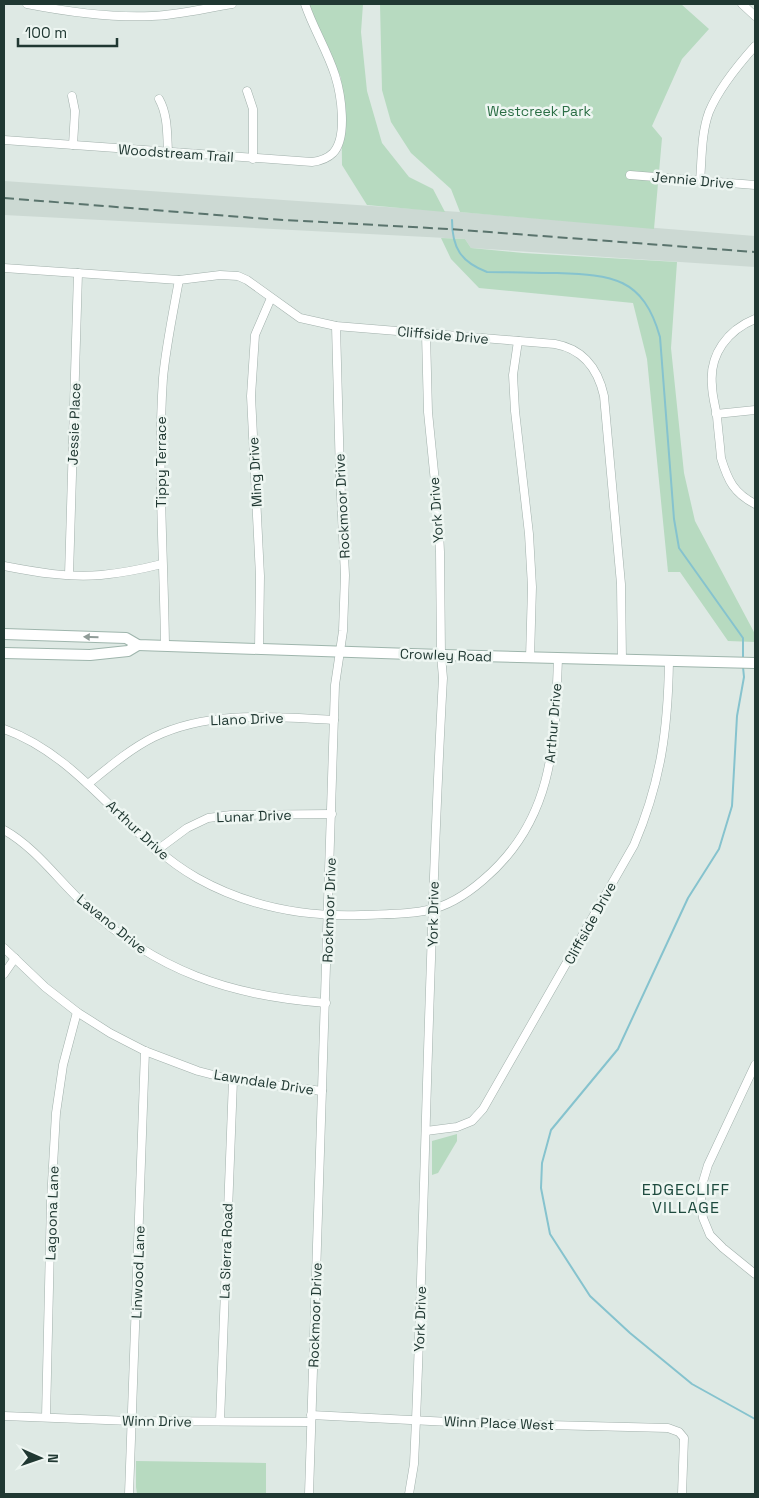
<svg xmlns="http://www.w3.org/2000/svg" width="759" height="1498" font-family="'Space Grotesk',sans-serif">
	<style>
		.built { fill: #ccd9d3 }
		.green { fill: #b7dac0 }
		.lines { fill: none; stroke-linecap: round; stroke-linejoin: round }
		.stream { stroke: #86c3ce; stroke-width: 2 }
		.street-casing { stroke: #a1b0ab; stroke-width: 9 }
		.secondary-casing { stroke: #9eb5ac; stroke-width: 12 }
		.street { stroke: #fff; stroke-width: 8 }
		.secondary { stroke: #fff; stroke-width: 10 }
		.rail { stroke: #5a746d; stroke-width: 2; stroke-dasharray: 10 5; stroke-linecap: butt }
		.oneway { fill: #909c98 }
		.labels { text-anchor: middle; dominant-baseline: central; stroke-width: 5; stroke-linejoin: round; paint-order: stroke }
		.park-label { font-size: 14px; fill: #2b6e45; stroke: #eef6f2 }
		.street-label { font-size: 14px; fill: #203832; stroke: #eef6f2 }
		.quarter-label { font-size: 16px; letter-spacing: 1px; fill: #1d4a3e; stroke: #eef6f2 }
	</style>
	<rect width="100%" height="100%" fill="#dee9e4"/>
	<!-- built -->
	<polygon class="built" points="4,181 460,212 755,236 755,267 471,248 465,239 4,215"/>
	<!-- green -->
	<g class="green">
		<polygon points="309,4 363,4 361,32 367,91 382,143 409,177 433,189 445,212 367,205 342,165 341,78 327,48 311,20"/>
		<polygon points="380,4 681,4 709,29 682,59 652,126 662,138 654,229 460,212 451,189 411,153 391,122 382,90"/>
		<polygon points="441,238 465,239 471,248 523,253 677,262 671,348 684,473 695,521 755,634 755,642 728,641 680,572 668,572 647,359 633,303 479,288 451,259"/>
		<polygon points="457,1134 457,1141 438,1173 432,1175 432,1141"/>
		<polygon points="136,1461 266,1463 266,1494 137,1494 136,1487"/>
	</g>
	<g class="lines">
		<!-- stream -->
		<g class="stream">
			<path d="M452,220C452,248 461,262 487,272C510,272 534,273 557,273C612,275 643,277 660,337L674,519L679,548L743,638V659"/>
			<polyline points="743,667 744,677 737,716 732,806 719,849 688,898 618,1049 551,1130 542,1163 541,1188 550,1234 590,1296 630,1333 692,1384 755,1419"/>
		</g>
		<!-- street casing -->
		<g class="street-casing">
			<g id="street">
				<path d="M27,4C68,12 110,18 152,16C179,15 206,8 232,4"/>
				<polyline points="742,4 755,16"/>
				<polyline points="247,91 253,109 253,159"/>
				<polyline points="72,96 75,111 73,145"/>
				<path d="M159,99C168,115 167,134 168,152"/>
				<path d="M4,140L312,162C320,161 327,159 333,153C348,137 341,94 335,75C327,50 313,28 305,4"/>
				<polyline points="630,175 755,185"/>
				<path d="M700,181C702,158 701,134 709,112C719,88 738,65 755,46"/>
				<path d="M4,268L179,280L220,275L238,276L247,280L300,318L336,326L555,344C583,349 598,369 604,396L621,584L622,660"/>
				<path d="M755,319C728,330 709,354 712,385C712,395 715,405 717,416C718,430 720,444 721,458C728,481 734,493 755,504"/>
				<polyline points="518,341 513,375 515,411 529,534 532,587 530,658"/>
				<polyline points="716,414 755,410"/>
				<path d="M4,566C35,572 69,578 101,575C122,573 142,569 162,564"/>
				<polyline points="69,575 78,273"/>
				<path d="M165,646C164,557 157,468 163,378C166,346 173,313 179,280"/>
				<polyline points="259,649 260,576 251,396 255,335 271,298"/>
				<path d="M4,729C84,758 125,837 197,878C247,906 304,917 361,915C383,914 407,915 428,910C449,906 468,893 483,880C554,820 555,743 558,658"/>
				<path d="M88,784C109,767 130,749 154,737C210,710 274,717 334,720"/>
				<path d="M4,830C36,848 58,880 85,905C156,971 230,996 326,1003"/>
				<polyline points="156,851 187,828 208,818 231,815 332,814"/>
				<polyline points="4,948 45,987 77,1012 110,1033 145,1051 198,1071 233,1080 322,1091"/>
				<polyline points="4,974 15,958"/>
				<polyline points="755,1065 708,1165 702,1185 701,1203 703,1218 710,1235 723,1248 755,1274"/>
				<path d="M426,1131L457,1127L472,1121L483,1109L634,845C661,782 668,729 669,661"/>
				<polyline points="311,1415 470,1423 668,1428 679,1432 684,1438 682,1494"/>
				<polyline points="4,1416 131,1421 311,1422"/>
				<polyline points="46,1417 51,1201 56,1113 63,1065 77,1012"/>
				<polyline points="220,1421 233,1080"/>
				<polyline points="129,1494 145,1051"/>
				<polyline points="309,1494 335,685 343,631 345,575 340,475 336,326"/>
				<path d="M409,1494L414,1464L416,1420C426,1173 429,925 443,678L441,655L440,552L438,512L428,412L426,334"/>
			</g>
		</g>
		<!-- secondary casing -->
		<g class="secondary-casing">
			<g id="secondary">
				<polyline points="4,634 126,638 138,645 441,655 755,663"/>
				<polyline points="4,653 90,655 128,651 138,645"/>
			</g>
		</g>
		<!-- street -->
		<use href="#street" class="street"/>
		<!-- secondary -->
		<use href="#secondary" class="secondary"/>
		<!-- rail -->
		<polyline class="rail" points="4,198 267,219 448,229 755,252"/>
	</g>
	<!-- one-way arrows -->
	<defs><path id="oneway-solid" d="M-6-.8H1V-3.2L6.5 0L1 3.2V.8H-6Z" transform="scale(1.25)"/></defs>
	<use class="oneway" href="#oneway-solid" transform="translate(91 637) rotate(-178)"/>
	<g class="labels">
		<!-- park labels -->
		<g class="park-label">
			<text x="539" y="111">Westcreek Park</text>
		</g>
		<!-- street labels -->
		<g class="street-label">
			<text transform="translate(176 153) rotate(4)">Woodstream Trail</text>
			<text transform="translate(693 180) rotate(5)">Jennie Drive</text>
			<text transform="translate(443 335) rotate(5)">Cliffside Drive</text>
			<text transform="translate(74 424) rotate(-88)">Jessie Place</text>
			<text transform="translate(161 462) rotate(-90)">Tippy Terrace</text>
			<text transform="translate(255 472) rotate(-93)">Ming Drive</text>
			<text transform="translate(342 506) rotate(-93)">Rockmoor Drive</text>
			<text transform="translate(436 510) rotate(-94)">York Drive</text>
			<text transform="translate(446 655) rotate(2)">Crowley Road</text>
			<text transform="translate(247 719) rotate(-2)">Llano Drive</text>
			<text transform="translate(553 723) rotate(-85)">Arthur Drive</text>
			<text transform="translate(254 816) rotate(-2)">Lunar Drive</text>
			<text transform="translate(138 830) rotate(43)">Arthur Drive</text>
			<text transform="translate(329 910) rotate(-88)">Rockmoor Drive</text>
			<text transform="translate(433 914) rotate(-89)">York Drive</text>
			<text transform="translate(590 923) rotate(-61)">Cliffside Drive</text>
			<text transform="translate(112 924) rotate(39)">Lavano Drive</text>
			<text transform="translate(264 1082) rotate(9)">Lawndale Drive</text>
			<text transform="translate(52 1213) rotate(-88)">Lagoona Lane</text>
			<text transform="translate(226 1251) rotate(-88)">La Sierra Road</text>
			<text transform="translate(138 1272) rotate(-88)">Linwood Lane</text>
			<text transform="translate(315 1315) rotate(-88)">Rockmoor Drive</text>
			<text transform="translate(420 1319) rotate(-88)">York Drive</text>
			<text transform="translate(157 1421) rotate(1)">Winn Drive</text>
			<text transform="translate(499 1423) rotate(2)">Winn Place West</text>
		</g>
		<!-- quarter labels -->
		<g class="quarter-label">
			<text x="686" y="1189">EDGECLIFF<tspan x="686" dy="18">VILLAGE</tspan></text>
		</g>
	</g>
	<!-- border -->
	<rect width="759" height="1498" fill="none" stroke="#203832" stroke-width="10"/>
	<!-- north arrow -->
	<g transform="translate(40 1458) rotate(92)" stroke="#eef6f2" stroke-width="4" paint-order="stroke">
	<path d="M0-4L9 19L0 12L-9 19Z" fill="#203832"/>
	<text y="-8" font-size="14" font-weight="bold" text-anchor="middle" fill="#203832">N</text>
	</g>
	<!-- scale -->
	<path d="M18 38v8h99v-8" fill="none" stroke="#203832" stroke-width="2.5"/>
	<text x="25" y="38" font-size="15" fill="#203832" stroke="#eef6f2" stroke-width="4" paint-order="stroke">100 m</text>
</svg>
